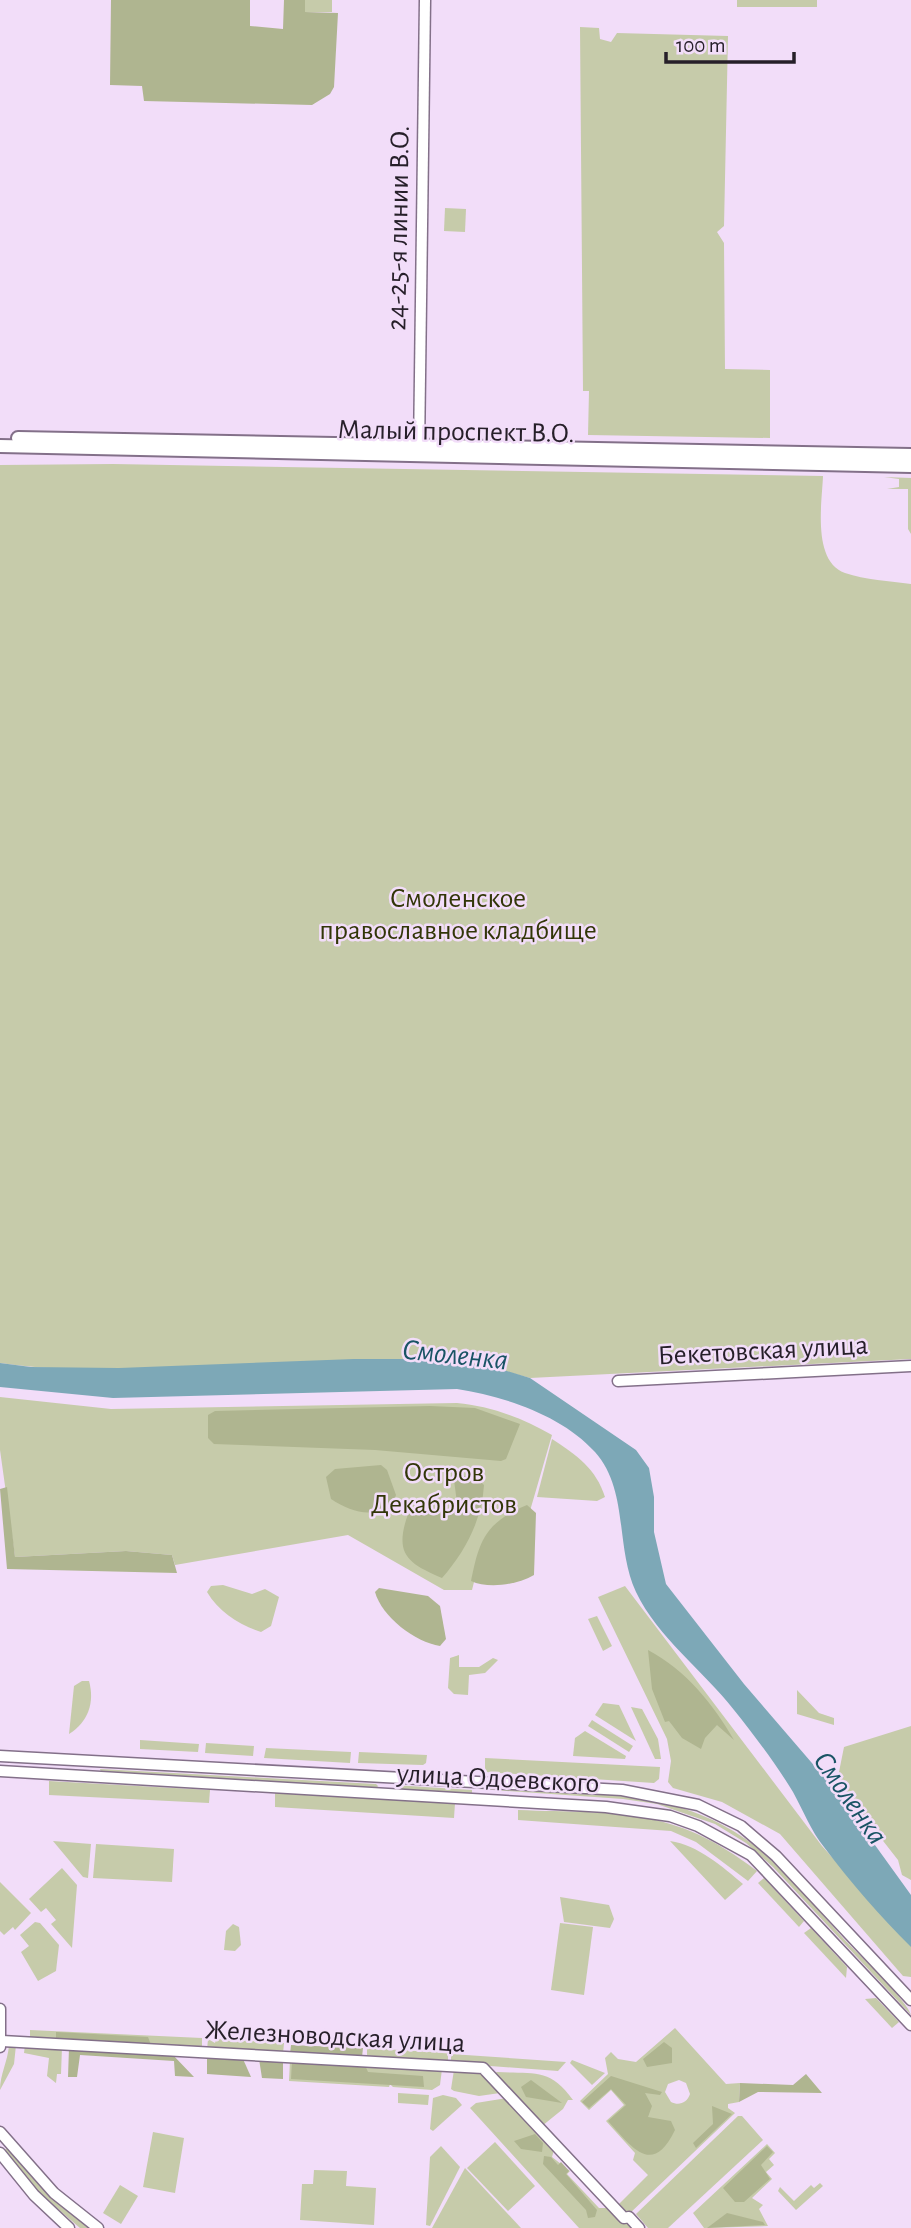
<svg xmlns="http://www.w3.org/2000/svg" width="911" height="2228" font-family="'Alegreya Sans',sans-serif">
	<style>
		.green { fill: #c6cbaa; fill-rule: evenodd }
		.forest { fill: #afb590 }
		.water { fill: #7da8b7 }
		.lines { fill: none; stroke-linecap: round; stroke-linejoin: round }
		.minor-casing { stroke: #837089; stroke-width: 13 }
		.major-casing { stroke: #837089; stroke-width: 16 }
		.minor { stroke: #fff; stroke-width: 10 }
		.major { stroke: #fff; stroke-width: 12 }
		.labels { text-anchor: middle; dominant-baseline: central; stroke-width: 5; stroke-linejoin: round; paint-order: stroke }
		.street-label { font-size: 28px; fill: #261f29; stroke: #f2ddf9 }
		.park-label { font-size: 28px; fill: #323608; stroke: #f2ddf9 }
		.water-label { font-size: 30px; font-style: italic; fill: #195465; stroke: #f2ddf9 }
	</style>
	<rect width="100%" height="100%" fill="#f2ddf9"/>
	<!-- green -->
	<g class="green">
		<rect x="305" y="0" width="27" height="12"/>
		<rect x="737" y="0" width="80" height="7"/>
		<polygon points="580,27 599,28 600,39 611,42 617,33 728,36 724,226 717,232 724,243 725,369 770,370 770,438 588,435 589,391 583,391"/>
		<polygon points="445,208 466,209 465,232 444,231"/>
		<path d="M113,464L823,476C822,503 812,561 845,573C865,580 890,581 911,584V1359L530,1378C463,1357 395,1358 325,1361C218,1364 106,1378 0,1363V465Z"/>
		<polygon points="884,477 911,478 911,534 908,529 908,489 887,489 899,487 899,479"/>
		<path d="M0,1397L111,1409L457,1403C490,1406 523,1418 552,1435L514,1566L475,1578L472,1590H444L348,1535L175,1565L172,1555L126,1551L15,1557L0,1450Z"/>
		<path d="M552,1439C577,1455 596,1469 605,1497L597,1501L537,1497Z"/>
		<path d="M223,1585L252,1594L265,1589L279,1597L271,1626L261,1632C239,1625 219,1612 207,1592L211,1586Z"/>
		<polygon points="625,1586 822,1846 911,1945 911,1977 903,1976 780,1834 722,1802 673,1788 668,1782 671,1761 667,1739 598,1597"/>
		<polygon points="597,1616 612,1646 603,1651 588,1619"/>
		<polygon points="459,1655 459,1667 479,1667 493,1658 498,1660 485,1673 469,1675 468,1695 454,1694 448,1688 450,1658"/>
		<path d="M82,1681H89C95,1703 88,1722 69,1734L74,1686Z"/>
		<polygon points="797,1690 819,1713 834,1718 834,1725 797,1714"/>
		<polygon points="603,1703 619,1705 636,1741 595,1715"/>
		<polygon points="631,1707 642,1709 658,1739 661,1759 655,1759"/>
		<polygon points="592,1720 633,1746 629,1752 588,1726"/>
		<polygon points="911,1726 911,1880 902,1875 898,1860 837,1782 844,1747"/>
		<polygon points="585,1731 626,1756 625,1759 573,1756 575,1738"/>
		<polygon points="140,1740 199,1744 198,1752 140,1749"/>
		<polygon points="206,1743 254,1746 253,1756 205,1753"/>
		<polygon points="266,1748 351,1752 350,1763 264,1758"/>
		<polygon points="359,1752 427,1755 426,1763 423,1765 358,1763"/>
		<polygon points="485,1758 660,1767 659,1779 654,1783 485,1772"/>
		<polygon points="100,1769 376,1784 378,1786 376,1789 101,1772"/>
		<polygon points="49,1781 210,1790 209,1803 49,1795"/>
		<polygon points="394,1785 472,1790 472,1794 394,1790"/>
		<path d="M478,1786C568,1792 670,1785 747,1840C784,1867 814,1906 844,1939C857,1953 908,2001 911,2015L773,1867L746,1843L715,1824L657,1804L623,1799L479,1789Z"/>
		<polygon points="275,1793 455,1803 454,1818 275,1807"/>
		<path d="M518,1810C619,1814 673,1806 757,1871L748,1881L696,1842L671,1831L518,1820Z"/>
		<polygon points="53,1841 91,1844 88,1878 83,1877"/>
		<path d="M670,1841C698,1845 723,1867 743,1884L725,1900Z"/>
		<polygon points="96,1844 174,1849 172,1882 93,1878"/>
		<polygon points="62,1868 77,1885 72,1948 51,1924 56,1920 46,1908 41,1912 29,1899"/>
		<polygon points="764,1878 804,1921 799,1927 758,1883"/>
		<polygon points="0,1882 31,1913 15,1930 13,1927 4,1935 0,1931"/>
		<polygon points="560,1897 609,1905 614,1919 610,1928 564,1922"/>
		<polygon points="35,1922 40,1923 59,1945 56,1971 38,1981 21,1952 29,1946 20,1935"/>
		<polygon points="560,1923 593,1927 584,1995 551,1990"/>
		<polygon points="233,1924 239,1927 241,1945 235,1951 224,1950 226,1931"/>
		<polygon points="811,1928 847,1967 846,1978 804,1933"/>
		<polygon points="876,1998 899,2022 892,2028 865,1999"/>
		<path d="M675,2028L726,2084L740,2083L739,2102L728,2104V2108L735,2113L628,2215L618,2205L648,2175L633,2160L635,2153L606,2121L624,2105L611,2090L589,2110L580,2101L608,2074L605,2058L611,2052L618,2059L636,2062ZM679,2080L686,2083L690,2094C687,2103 679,2106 671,2102L665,2092L668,2084Z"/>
		<polygon points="30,2030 202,2038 202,2050 30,2039"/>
		<polygon points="208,2039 215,2043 216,2039 284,2043 283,2054 207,2050"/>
		<path d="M9,2045H16L14,2064L0,2090C0,2074 8,2061 9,2045Z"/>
		<polygon points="25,2045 62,2047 61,2074 57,2074 56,2083 47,2076 49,2058 24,2053"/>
		<polygon points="367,2048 448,2053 448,2063 367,2058"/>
		<polygon points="451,2054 566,2062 558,2071 451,2063"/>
		<polygon points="290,2060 442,2069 440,2085 432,2090 393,2087 390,2084 389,2087 289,2081"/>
		<polygon points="572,2060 605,2073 592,2085 570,2063"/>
		<polygon points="454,2070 478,2071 500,2093 479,2096 454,2091 451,2089"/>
		<path d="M497,2072C532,2074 550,2067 573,2100H568L563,2109L542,2126L494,2074Z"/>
		<polygon points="398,2093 429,2095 428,2105 398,2103"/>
		<polygon points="443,2095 456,2098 462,2105 433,2131 430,2129 433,2098"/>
		<polygon points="507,2098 554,2150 552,2157 570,2171 567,2174 599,2208 609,2208 623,2223 628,2222 634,2228 579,2228 470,2108 476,2103"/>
		<polygon points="738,2116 742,2116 763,2140 668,2228 648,2228 636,2214"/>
		<polygon points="153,2132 184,2138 175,2193 143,2187"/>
		<polygon points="495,2142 535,2186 508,2211 467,2168"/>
		<polygon points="767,2144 775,2153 769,2159 774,2165 766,2172 772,2179 752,2198 763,2205 759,2209 768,2226 704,2228 693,2213"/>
		<polygon points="441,2146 460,2167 430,2226 426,2225 430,2157"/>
		<polygon points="8,2148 40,2186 90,2228 80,2228 36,2190 3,2151"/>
		<polygon points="465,2168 521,2228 432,2228"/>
		<polygon points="314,2170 347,2171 346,2186 376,2188 374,2225 300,2220 302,2184 313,2184"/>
		<polygon points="820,2183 823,2186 796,2210 778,2191 780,2187 794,2201 811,2185 814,2188"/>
		<polygon points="120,2185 138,2196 121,2224 103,2213"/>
	</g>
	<!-- forest -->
	<g class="forest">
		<polygon points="111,0 250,0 250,26 283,29 284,0 305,0 305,12 338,13 334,87 330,94 312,105 144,101 142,86 110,85"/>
		<polygon points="430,1406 475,1408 520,1424 506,1459 501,1461 375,1450 214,1444 208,1438 208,1415 215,1411"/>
		<path d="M381,1465L387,1470L396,1495L392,1506C370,1518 351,1512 331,1499L326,1477L335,1469Z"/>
		<path d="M463,1476H475L484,1485C482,1520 465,1552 442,1578C407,1563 394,1554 408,1514C423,1510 435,1515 451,1513L457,1503L454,1480Z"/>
		<polygon points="7,1487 15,1557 126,1551 172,1555 177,1573 7,1569 0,1489"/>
		<path d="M527,1505L536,1513L534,1575C517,1585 488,1589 471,1581C479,1540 486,1522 527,1505Z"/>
		<path d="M379,1588L428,1596L440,1606L446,1639L440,1646C415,1642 382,1617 375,1592Z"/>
		<path d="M648,1650C686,1670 713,1704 734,1740L717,1725L705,1738L701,1749L682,1738L669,1721L665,1722L652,1689Z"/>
		<polygon points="56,2032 148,2037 151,2045 56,2039"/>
		<polygon points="664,2042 672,2048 672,2063 647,2067 643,2059"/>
		<polygon points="291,2045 363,2048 362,2057 290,2054"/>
		<polygon points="69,2048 172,2054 194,2077 175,2076 174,2061 80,2055 77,2077 68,2077"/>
		<polygon points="207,2057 243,2059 251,2077 207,2074"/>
		<polygon points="259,2059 283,2061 283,2079 262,2078"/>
		<polygon points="292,2061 365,2065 368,2072 423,2076 424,2087 291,2079"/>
		<polygon points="806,2074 822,2093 758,2092 739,2102 740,2083 793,2085"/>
		<path d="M611,2076L662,2092L660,2095L645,2093L652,2106L648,2117L671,2121L675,2130C652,2178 631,2146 608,2121L626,2105L611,2089L589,2108L582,2102Z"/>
		<polygon points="531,2080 562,2103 526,2097 521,2087"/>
		<polygon points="712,2106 732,2114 696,2148 693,2143 713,2124"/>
		<polygon points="535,2134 543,2143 542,2152 521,2149 514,2141"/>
		<polygon points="767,2146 773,2152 761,2165 770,2179 744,2202 735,2202 723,2188"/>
		<polygon points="544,2156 551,2157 558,2165 561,2162 569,2171 566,2174 597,2210 595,2217 588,2218 586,2210 543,2164"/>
		<polygon points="727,2213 763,2222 765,2225 707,2228"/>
	</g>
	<!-- water -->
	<path class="water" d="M354,1359H438L494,1367L530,1378L636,1450L649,1468L654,1497V1532L666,1584L744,1684L836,1791L911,1895V1947C880,1916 850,1882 824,1847C811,1831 803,1810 793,1792C776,1764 754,1735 734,1710C703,1670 658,1638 636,1592C615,1547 629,1490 595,1452C562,1415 503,1396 457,1389L113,1398L0,1387V1363L31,1367L119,1368Z"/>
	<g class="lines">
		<!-- minor casing -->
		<g class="minor-casing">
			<g id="minor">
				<polyline points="419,451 425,0"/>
				<polyline points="618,1381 911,1366"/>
				<polyline points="0,1756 622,1790 698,1805 741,1826 776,1856 911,2000"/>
				<polyline points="0,1771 606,1807 670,1816 698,1826 751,1855 911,2025"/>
				<polyline points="0,2009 0,2047"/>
				<polyline points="2,2041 483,2068 624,2218 629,2217 639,2228"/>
				<polyline points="0,2132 54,2193 98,2228"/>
				<polyline points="0,2153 34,2195 69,2228"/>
			</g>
		</g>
		<!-- major casing -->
		<g class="major-casing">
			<g id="major">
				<polyline points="18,438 911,455"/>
				<polyline points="0,446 911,466"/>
			</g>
		</g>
		<!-- minor -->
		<use href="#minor" class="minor"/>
		<!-- major -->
		<use href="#major" class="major"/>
	</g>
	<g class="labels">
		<!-- street labels -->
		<g class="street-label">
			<text transform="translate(399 228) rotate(-89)">24-25-я линии В.О.</text>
			<text transform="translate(456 432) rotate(1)">Малый проспект В.О.</text>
			<text transform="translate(763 1351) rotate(-3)">Бекетовская улица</text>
			<text transform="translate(498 1779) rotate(3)">улица Одоевского</text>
			<text transform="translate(335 2037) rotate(3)">Железноводская улица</text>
		</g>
		<!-- park labels -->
		<g class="park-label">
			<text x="458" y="899">Смоленское<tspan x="458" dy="32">православное кладбище</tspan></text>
			<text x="444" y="1473">Остров<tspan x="444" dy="32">Декабристов</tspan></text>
		</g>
		<!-- water labels -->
		<g class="water-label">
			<text transform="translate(455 1355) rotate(6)">Смоленка</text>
			<text transform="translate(850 1798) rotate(55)">Смоленка</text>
		</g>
	</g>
	<!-- scale -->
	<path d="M666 52v10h128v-10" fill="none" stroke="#261f29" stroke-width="3.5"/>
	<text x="676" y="52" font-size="21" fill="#261f29" stroke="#f2ddf9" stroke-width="5" paint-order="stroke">100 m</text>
</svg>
